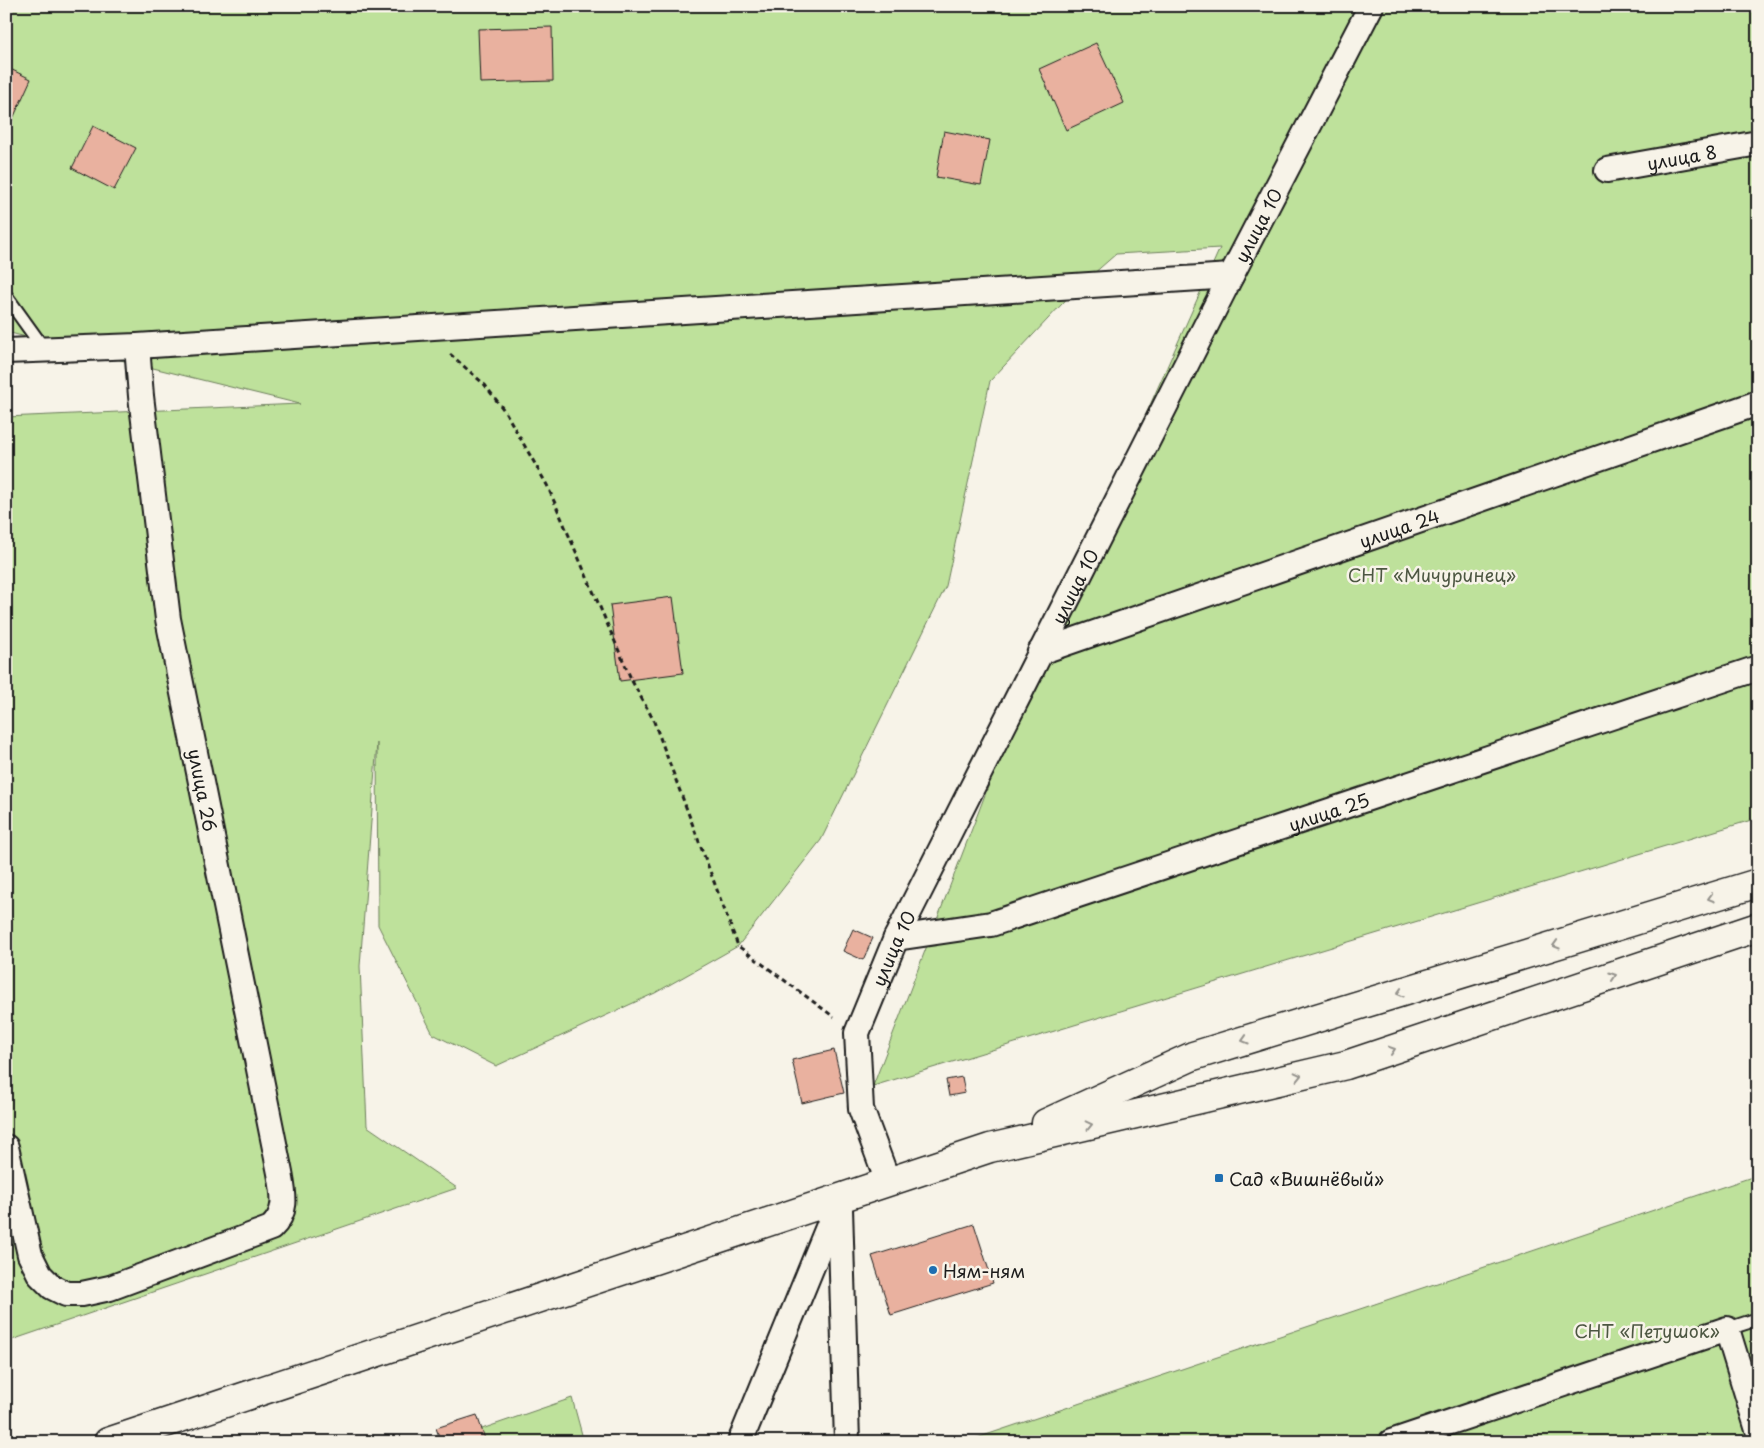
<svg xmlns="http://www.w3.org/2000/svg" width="1764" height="1448" font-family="'Playpen Sans',sans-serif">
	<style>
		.green { fill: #bee19b; stroke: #6d7e5c }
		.building { fill: #e9b19f; stroke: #1c1c1c }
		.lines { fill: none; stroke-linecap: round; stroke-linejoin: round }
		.lane-casing { stroke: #1c1c1c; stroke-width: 16 }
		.street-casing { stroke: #1c1c1c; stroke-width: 28 }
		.secondary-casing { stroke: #1c1c1c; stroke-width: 31 }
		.path { stroke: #1c1c1c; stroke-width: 3; stroke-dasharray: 5 4; stroke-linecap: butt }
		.lane { stroke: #f7f3e8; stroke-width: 12 }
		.street { stroke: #f7f3e8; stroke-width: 24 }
		.secondary { stroke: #f7f3e8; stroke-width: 28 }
		.oneway { stroke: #94928c }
		.poi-dot { fill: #1f6fb2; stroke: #f7f3e8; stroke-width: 2 }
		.labels { text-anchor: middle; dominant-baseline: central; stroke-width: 5; stroke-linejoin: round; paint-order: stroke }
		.street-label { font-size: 18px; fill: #1c1c1c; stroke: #f7f3e8 }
		.park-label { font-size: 18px; fill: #4d5742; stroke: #f7f3e8 }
		.poi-label { font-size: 18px; fill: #1c1c1c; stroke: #f7f3e8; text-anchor: start }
	</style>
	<rect width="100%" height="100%" fill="#f7f3e8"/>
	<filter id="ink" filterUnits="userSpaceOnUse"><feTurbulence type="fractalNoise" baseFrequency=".02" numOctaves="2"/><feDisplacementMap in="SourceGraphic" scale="10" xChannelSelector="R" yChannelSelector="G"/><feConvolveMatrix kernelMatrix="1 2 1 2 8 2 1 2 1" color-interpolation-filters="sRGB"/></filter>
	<g filter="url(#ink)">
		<!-- green -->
		<g class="green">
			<polygon points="6,6 1758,6 1758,818 873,1086 1040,652 1220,248 1116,254 1076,289 990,381 946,586 821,840 738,946 655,993 496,1066 433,1034 378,925 377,743 360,966 367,1126 457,1188 6,1342 6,417 300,404 6,332"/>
			<polygon points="1758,1175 1758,1442 965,1442"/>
			<polygon points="572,1398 584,1442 444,1442"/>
		</g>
		<!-- building -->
		<g class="building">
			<polygon points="552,27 553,81 480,83 478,29"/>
			<polygon points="1096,43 1124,103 1066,130 1039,69"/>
			<polygon points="6,67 31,79 6,134"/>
			<polygon points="93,126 136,148 114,190 72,168"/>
			<polygon points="944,131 990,140 981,185 936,177"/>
			<polygon points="673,597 683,673 620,681 610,605"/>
			<polygon points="853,929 873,938 863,960 843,951"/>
			<polygon points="834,1050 844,1093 802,1103 792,1060"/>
			<polygon points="962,1077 965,1093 949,1096 946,1080"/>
			<polygon points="974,1224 993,1283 891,1315 872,1256"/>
			<polygon points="477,1415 486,1442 441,1442 436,1428"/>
		</g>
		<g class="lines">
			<!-- lane casing -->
			<g class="lane-casing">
				<g id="lane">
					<polyline points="6,296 44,349"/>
					<polyline points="1727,1329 1758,1319"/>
				</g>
			</g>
			<!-- street casing -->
			<g class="street-casing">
				<g id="street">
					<path id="s1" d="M1607,170L1758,143"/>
					<polyline points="6,351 137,346 1231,276"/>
					<path id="s2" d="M1040,652L1758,403"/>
					<path id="s3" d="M896,938L991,924L1758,668"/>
					<path d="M6,1147L30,1255L40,1275L52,1287L66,1294H82L110,1288L271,1228C288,1212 284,1195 280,1173L168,619L141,396L137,346"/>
					<path id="s4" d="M888,1182L861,1109L857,1033L896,938L1231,276L1371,6"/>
					<polyline points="840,1208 847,1442"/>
					<polyline points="740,1442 840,1198"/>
					<polyline points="1391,1442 1727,1329 1758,1430"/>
				</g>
			</g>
			<!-- secondary casing -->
			<g class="secondary-casing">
				<g id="secondary">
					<polyline points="1046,1123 1193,1056 1758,883"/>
					<polyline points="108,1442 990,1148 1346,1065 1758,927"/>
				</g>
			</g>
			<!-- path -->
			<polyline class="path" points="450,354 485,385 506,413 547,485 632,681 653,719 738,946 834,1017"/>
			<!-- lane -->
			<use href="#lane" class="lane"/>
			<!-- street -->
			<use href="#street" class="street"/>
			<!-- secondary -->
			<use href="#secondary" class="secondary"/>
		</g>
		<!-- one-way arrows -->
		<defs><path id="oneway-chevron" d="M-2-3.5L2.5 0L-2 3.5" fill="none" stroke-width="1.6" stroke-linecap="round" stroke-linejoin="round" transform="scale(1.25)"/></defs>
		<g class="oneway">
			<use href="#oneway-chevron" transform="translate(1711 898) rotate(163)"/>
			<use href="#oneway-chevron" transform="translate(1556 945) rotate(163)"/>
			<use href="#oneway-chevron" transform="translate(1613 976) rotate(-18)"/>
			<use href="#oneway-chevron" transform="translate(1400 993) rotate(163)"/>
			<use href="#oneway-chevron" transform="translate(1245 1040) rotate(163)"/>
			<use href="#oneway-chevron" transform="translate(1392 1050) rotate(-18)"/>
			<use href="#oneway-chevron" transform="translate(1298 1076) rotate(-13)"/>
			<use href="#oneway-chevron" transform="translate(1089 1125) rotate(-13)"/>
		</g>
	</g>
	<!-- markers -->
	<g class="poi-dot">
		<rect x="1214" y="1173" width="10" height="10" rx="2.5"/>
		<circle cx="933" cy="1270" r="5"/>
	</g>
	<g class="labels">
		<!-- street labels -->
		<g class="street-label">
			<text stroke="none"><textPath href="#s1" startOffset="76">улица 8</textPath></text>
			<text stroke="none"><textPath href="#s4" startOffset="1056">улица 10</textPath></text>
			<text stroke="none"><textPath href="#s2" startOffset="380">улица 24</textPath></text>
			<text stroke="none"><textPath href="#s4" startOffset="651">улица 10</textPath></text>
			<text transform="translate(203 790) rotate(79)">улица 26</text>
			<text stroke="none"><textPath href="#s3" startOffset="452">улица 25</textPath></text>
			<text stroke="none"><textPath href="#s4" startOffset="246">улица 10</textPath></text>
		</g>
		<!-- park labels -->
		<g class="park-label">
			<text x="1432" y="574">СНТ «Мичуринец»</text>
			<text x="1647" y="1330">СНТ «Петушок»</text>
		</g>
		<!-- poi labels -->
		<g class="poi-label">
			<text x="1229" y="1178">Сад «Вишнёвый»</text>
			<text x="943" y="1270">Ням-ням</text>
		</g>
	</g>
	<!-- margin -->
	<rect width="1764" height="1448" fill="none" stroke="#f7f3e8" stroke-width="25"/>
	<rect x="12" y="12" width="1739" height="1423" fill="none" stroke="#1c1c1c" stroke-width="2" filter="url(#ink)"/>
</svg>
